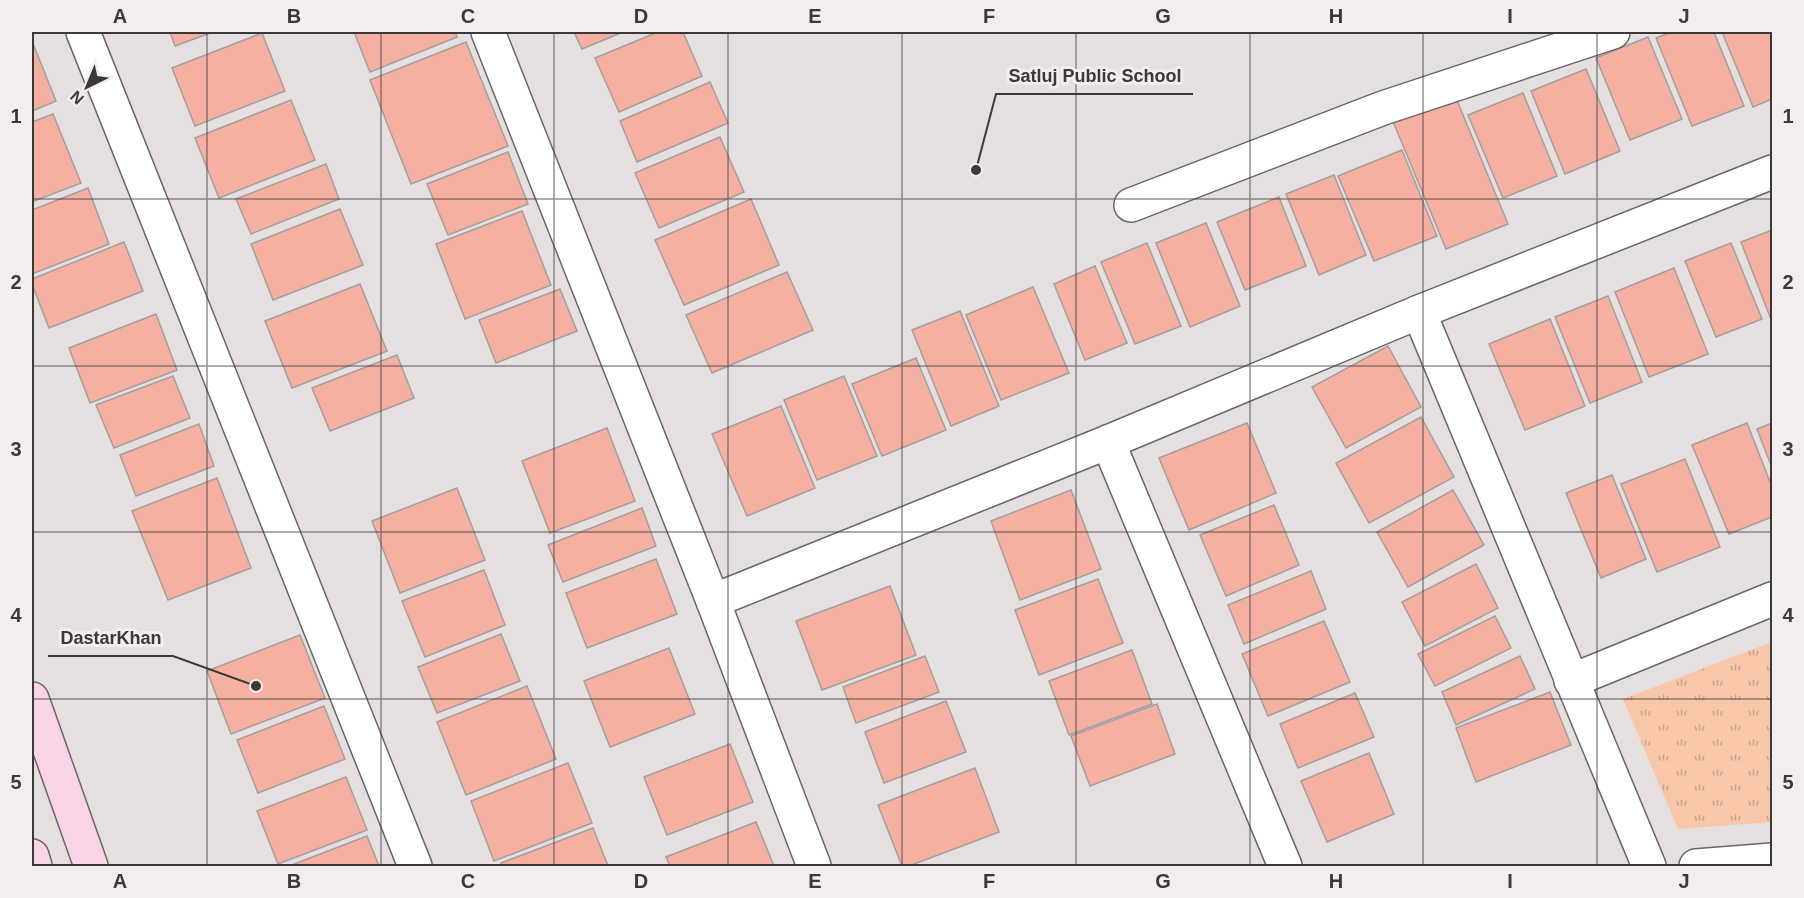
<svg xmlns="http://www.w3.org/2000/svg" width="1804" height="898" font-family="Arial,sans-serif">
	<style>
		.park { fill: url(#park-tufts) }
		.building { fill: #f6b0a2; stroke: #a49e9d; stroke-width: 1.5 }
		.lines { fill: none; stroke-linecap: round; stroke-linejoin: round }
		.street-casing { stroke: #6b6666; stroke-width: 36 }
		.secondary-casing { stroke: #6b6666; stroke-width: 36 }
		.street { stroke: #fff; stroke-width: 33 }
		.secondary { stroke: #fad3e6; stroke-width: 33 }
		.grid { fill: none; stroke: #3b3838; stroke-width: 1.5; stroke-opacity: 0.55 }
		.leader { fill: none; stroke: #3b3838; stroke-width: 2 }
		.callout-dot { fill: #3b3838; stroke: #f3eded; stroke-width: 2 }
		.callout-label { font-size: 18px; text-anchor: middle; font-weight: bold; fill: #3b3838; stroke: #f3eded; stroke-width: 6; stroke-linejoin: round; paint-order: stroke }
		.neatline { fill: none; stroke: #3b3838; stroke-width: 2 }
		.grid-label { font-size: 20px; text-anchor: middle; font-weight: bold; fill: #3b3838 }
	</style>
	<defs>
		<pattern id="park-tufts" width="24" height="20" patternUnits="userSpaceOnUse" patternTransform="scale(1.5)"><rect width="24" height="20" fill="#f8c7aa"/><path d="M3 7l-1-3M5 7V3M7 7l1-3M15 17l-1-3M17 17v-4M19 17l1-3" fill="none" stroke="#caa38b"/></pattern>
	</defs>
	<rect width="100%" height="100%" fill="#e6dfe0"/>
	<!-- park -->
	<polygon class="park" points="1772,642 1772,822 1678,829 1623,699"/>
	<!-- building -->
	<g class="building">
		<polygon points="170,32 213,32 175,46"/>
		<polygon points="354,32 455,32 457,37 370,72"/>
		<polygon points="574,32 623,32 582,49"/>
		<polygon points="658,32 683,32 702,76 619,112 595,58"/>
		<polygon points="1672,32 1714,32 1744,106 1692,126 1656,38"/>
		<polygon points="1722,32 1772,32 1772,99 1753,107"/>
		<polygon points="262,33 285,91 195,126 172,68"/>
		<polygon points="1648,37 1682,119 1630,140 1596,58"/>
		<polygon points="466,42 508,146 411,184 370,80"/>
		<polygon points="34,46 56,101 32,111 32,47"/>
		<polygon points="1586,69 1620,151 1565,174 1531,91"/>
		<polygon points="710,82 728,123 637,162 620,121"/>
		<polygon points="1454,93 1508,224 1446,249 1392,119"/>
		<polygon points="1523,93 1557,176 1503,198 1468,115"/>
		<polygon points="291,100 315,160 219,198 195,138"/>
		<polygon points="53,114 81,183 32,202 32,122"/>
		<polygon points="720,137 744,192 659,228 635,173"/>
		<polygon points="1402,150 1437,236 1374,261 1338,176"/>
		<polygon points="508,152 528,204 448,235 427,184"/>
		<polygon points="326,164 339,199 251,234 236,199"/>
		<polygon points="1334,175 1366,255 1319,275 1286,194"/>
		<polygon points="88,188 109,244 32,274 32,210"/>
		<polygon points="1279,197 1306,266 1245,290 1217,222"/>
		<polygon points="751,199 779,265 684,305 655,240"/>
		<polygon points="340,209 363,265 273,300 251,244"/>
		<polygon points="522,211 551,285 465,319 436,244"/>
		<polygon points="1206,223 1240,306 1190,327 1156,243"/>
		<polygon points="1772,230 1772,322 1741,242"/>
		<polygon points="124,242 143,291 49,328 32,284 32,279"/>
		<polygon points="1147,243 1181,326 1135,344 1101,262"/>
		<polygon points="1731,243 1762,319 1716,337 1685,261"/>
		<polygon points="1095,266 1127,343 1085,360 1054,284"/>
		<polygon points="1674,268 1708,354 1649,377 1615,292"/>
		<polygon points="787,272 813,330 712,373 686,315"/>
		<polygon points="360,284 387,351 292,388 265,321"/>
		<polygon points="1033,287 1069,373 1001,400 966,315"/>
		<polygon points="560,289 577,331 496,363 479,320"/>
		<polygon points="1608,296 1642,382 1590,403 1555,317"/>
		<polygon points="960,311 999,406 951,426 912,330"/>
		<polygon points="156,314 177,370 90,403 69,348"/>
		<polygon points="1550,319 1585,406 1525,430 1489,344"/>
		<polygon points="1388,346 1421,407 1346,448 1312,387"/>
		<polygon points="397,355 414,398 330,431 312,388"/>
		<polygon points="916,358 946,430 882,456 852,384"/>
		<polygon points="173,376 190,418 114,448 96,405"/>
		<polygon points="844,376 877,456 817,480 784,400"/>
		<polygon points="781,406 815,488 747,516 712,434"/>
		<polygon points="1421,417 1454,477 1369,523 1336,463"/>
		<polygon points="1247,423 1276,493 1189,530 1159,458"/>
		<polygon points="1747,423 1772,487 1772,517 1729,534 1692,445"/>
		<polygon points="1772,423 1772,468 1757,429"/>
		<polygon points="199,424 214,466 136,496 120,455"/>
		<polygon points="607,428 635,501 550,533 522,461"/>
		<polygon points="1685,459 1720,547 1657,572 1621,484"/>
		<polygon points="1612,475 1646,559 1601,578 1566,493"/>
		<polygon points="217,478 251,568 168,600 132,511"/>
		<polygon points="457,488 485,560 400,593 372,521"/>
		<polygon points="1071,490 1101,569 1020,600 991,521"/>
		<polygon points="1453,490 1484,545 1408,587 1377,532"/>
		<polygon points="1274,505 1299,565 1226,596 1200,535"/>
		<polygon points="642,508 656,546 563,582 548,545"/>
		<polygon points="656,559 677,614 587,648 566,593"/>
		<polygon points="1476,564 1498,608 1425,646 1402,602"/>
		<polygon points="484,570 505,625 425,657 402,601"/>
		<polygon points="1311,571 1326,609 1244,644 1228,605"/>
		<polygon points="1098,579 1123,643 1039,675 1015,610"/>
		<polygon points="890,586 916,655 822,690 796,621"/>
		<polygon points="1495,616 1511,648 1435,686 1418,654"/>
		<polygon points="1324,621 1350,682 1268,716 1242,654"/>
		<polygon points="501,634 520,681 437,713 418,667"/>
		<polygon points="300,635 325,698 231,734 207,671"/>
		<polygon points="669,648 695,714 610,747 584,681"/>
		<polygon points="1132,650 1152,704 1069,735 1049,681"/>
		<polygon points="925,656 939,692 856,723 843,687"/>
		<polygon points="1520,656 1535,689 1456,725 1442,692"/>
		<polygon points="527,686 556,759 466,795 437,722"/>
		<polygon points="1550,692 1571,745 1476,782 1456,728"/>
		<polygon points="1355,693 1374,737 1298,768 1280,724"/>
		<polygon points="946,701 966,752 884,783 865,732"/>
		<polygon points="1157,704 1175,754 1090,786 1071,736"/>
		<polygon points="324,706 345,759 258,793 237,740"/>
		<polygon points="730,744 753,802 667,835 644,777"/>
		<polygon points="1369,753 1394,814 1327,842 1301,781"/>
		<polygon points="568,763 592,823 494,861 471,801"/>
		<polygon points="975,768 999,832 909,866 902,866 878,805"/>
		<polygon points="346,777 367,830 278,864 257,811"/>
		<polygon points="756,822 774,866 670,866 666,857"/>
		<polygon points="593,828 608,866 502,866 501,863"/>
		<polygon points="367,836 379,866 289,866"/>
	</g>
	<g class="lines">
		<!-- street casing -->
		<g class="street-casing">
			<g id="street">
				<polyline points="83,32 415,866"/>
				<polyline points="488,32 713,601 814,866"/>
				<polyline points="1131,205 1383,108 1613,32"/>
				<polyline points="1419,312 1649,866"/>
				<polyline points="1108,442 1285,866"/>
				<polyline points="713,601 1108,442 1419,312 1772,172"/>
				<polyline points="1571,681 1772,599"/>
				<polyline points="1696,866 1772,860"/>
			</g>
		</g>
		<!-- secondary casing -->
		<g class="secondary-casing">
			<g id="secondary">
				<polyline points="32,699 91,866"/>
				<polyline points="32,856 35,866"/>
			</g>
		</g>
		<!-- street -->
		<use href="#street" class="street"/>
		<!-- secondary -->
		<use href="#secondary" class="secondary"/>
	</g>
	<!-- grid -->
	<path class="grid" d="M207,32V866M381,32V866M554,32V866M728,32V866M902,32V866M1076,32V866M1250,32V866M1423,32V866M1597,32V866M32,199H1772M32,366H1772M32,532H1772M32,699H1772"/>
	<!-- callouts -->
	<path class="leader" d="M976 170L996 94H1193M256 686L173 656H48"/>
	<g class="callout-dot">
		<circle cx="976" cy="170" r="6"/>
		<circle cx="256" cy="686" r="6"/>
	</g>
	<g class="callout-label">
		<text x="1095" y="82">Satluj Public School</text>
		<text x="111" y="644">DastarKhan</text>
	</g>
	<!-- border -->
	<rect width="1804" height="898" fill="none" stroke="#f3eded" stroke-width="66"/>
	<!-- north arrow -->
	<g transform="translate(87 87) rotate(223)" stroke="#f3eded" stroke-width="4.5" paint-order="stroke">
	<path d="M0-4.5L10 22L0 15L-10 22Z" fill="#3b3838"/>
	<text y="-9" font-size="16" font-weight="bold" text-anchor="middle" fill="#3b3838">N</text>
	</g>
	<rect x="33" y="33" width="1738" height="832" class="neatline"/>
	<g class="grid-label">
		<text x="120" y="23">A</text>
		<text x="294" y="23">B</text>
		<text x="468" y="23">C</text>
		<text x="641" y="23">D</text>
		<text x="815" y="23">E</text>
		<text x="989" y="23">F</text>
		<text x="1163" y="23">G</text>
		<text x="1336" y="23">H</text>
		<text x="1510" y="23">I</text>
		<text x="1684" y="23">J</text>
		<text x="16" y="123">1</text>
		<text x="1788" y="123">1</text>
		<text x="16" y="289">2</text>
		<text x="1788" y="289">2</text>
		<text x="16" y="456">3</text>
		<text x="1788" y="456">3</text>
		<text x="16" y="622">4</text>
		<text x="1788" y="622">4</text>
		<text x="16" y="789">5</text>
		<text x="1788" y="789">5</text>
		<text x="120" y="888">A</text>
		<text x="294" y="888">B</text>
		<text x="468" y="888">C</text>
		<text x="641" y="888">D</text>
		<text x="815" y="888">E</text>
		<text x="989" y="888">F</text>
		<text x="1163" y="888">G</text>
		<text x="1336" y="888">H</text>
		<text x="1510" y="888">I</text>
		<text x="1684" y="888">J</text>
	</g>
</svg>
